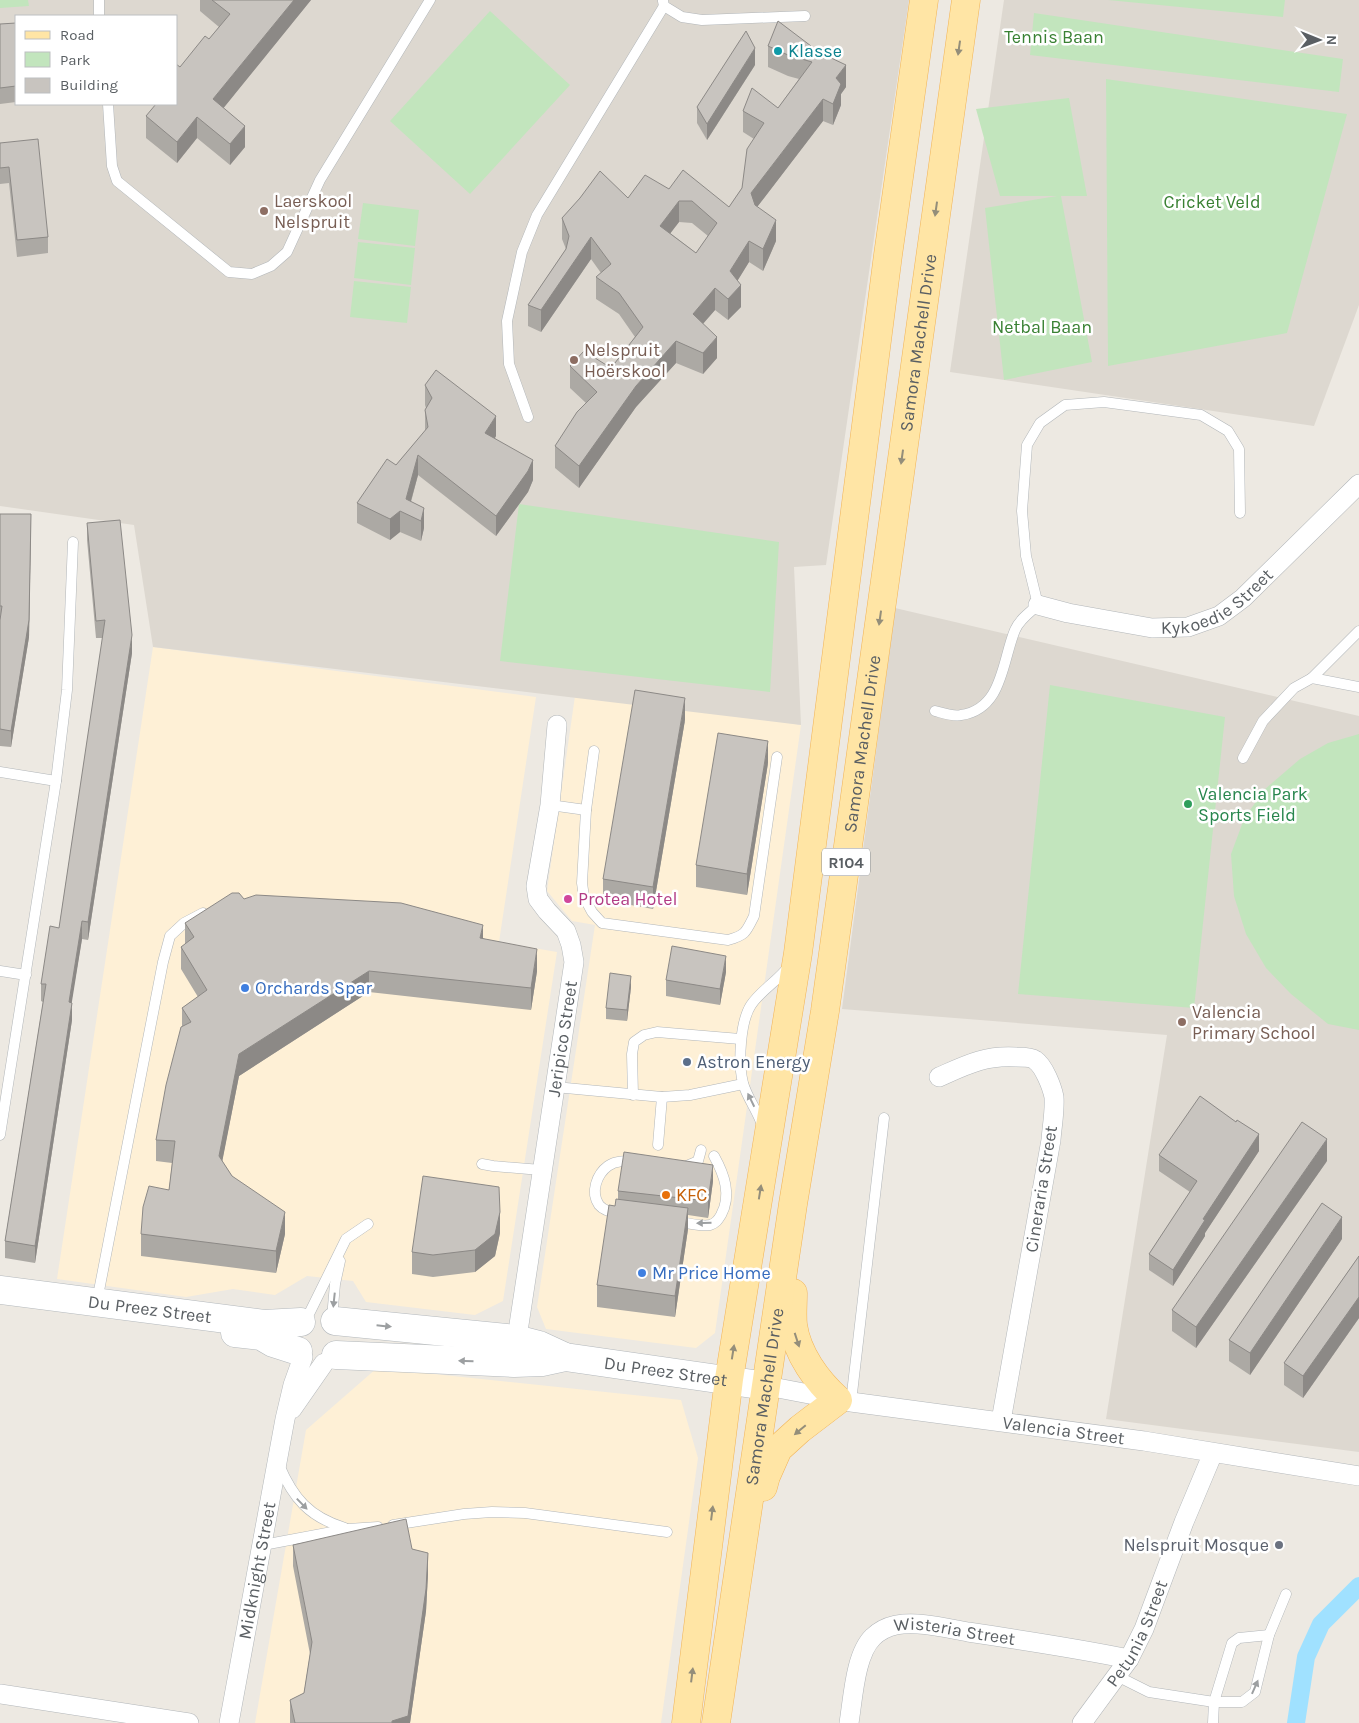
<svg xmlns="http://www.w3.org/2000/svg" width="1359" height="1723" font-family="Karla,sans-serif">
	<style>
		.commercial { fill: #fef0d6 }
		.education { fill: #ddd8d0; fill-rule: evenodd }
		.green { fill: #c2e5bd }
		.lines { fill: none; stroke-linecap: round; stroke-linejoin: round }
		.canal { stroke: #a0e1ff; stroke-width: 18 }
		.lane-casing { stroke: #b2b6b9; stroke-width: 11 }
		.street-casing { stroke: #b2b6b9; stroke-width: 20 }
		.secondary-casing { stroke: #b3b8bc; stroke-width: 29 }
		.primary-casing { stroke: #f2b355; stroke-width: 29 }
		.lane { stroke: #fff; stroke-width: 10 }
		.street { stroke: #fff; stroke-width: 19 }
		.secondary { stroke: #fff; stroke-width: 28 }
		.primary { stroke: #ffe5a5; stroke-width: 28 }
		.wall { fill: #aca9a4; fill-rule: evenodd }
		.shaded-wall { fill: #8c8986 }
		.building { fill: #c8c4bf; stroke: #8c8986; fill-rule: evenodd }
		.oneway { fill: #948e7a }
		.oneway2 { fill: #9c9fa1 }
		.culture-dot { fill: #0f9aa8; stroke: #fff; stroke-width: 2 }
		.education-dot { fill: #8d6e63; stroke: #fff; stroke-width: 2 }
		.leisure-dot { fill: #2e9e5b; stroke: #fff; stroke-width: 2 }
		.hotel-dot { fill: #d1479c; stroke: #fff; stroke-width: 2 }
		.shop-dot { fill: #3f7fe0; stroke: #fff; stroke-width: 2 }
		.service-dot { fill: #5c6f8a; stroke: #fff; stroke-width: 2 }
		.food-dot { fill: #e8710a; stroke: #fff; stroke-width: 2 }
		.worship-dot { fill: #6b7280; stroke: #fff; stroke-width: 2 }
		.labels { text-anchor: middle; dominant-baseline: central; stroke-width: 5; stroke-linejoin: round; paint-order: stroke }
		.shield { fill: #fff; stroke: #8c8f92; stroke-width: 1 }
		.shield-label { font-size: 16px; font-weight: bold; fill: #5a5f63 }
		.park-label { font-size: 18px; fill: #398133; stroke: #fff }
		.culture-label { font-size: 18px; fill: #0d838f; stroke: #fff; text-anchor: start }
		.education-label { font-size: 18px; fill: #785e54; stroke: #fff; text-anchor: start }
		.street-label { font-size: 18px; fill: #5a5f63; stroke: #fff }
		.leisure-label { font-size: 18px; fill: #27864d; stroke: #fff; text-anchor: start }
		.hotel-label { font-size: 18px; fill: #b23c85; stroke: #fff; text-anchor: start }
		.shop-label { font-size: 18px; fill: #366cbe; stroke: #fff; text-anchor: start }
		.service-label { font-size: 18px; fill: #4e5e75; stroke: #fff; text-anchor: start }
		.food-label { font-size: 18px; fill: #c56008; stroke: #fff; text-anchor: start }
		.worship-label { font-size: 18px; fill: #5b616d; stroke: #fff; text-anchor: end }
	</style>
	<rect width="100%" height="100%" fill="#ede9e2"/>
	<!-- commercial -->
	<g class="commercial">
		<polygon points="153,647 536,697 499,942 557,952 503,1301 475,1315 366,1302 353,1281 307,1276 275,1295 233,1289 186,1297 57,1279"/>
		<polygon points="576,689 801,725 715,1333 696,1348 546,1329 537,1307 595,925 572,921 547,891"/>
		<polygon points="377,1368 681,1400 698,1458 661,1723 255,1723 306,1430"/>
	</g>
	<!-- education -->
	<g class="education">
		<path d="M0,0H909L826,565L794,567L801,725L153,647L134,525L0,506ZM16,16H176V104H16Z"/>
		<polygon points="1004,0 1359,0 1359,305 1314,426 950,372"/>
		<polygon points="895,608 1359,716 1359,1452 1106,1419 1167,1035 842,1009"/>
	</g>
	<!-- green -->
	<g class="green">
		<polygon points="0,0 28,0 29,6 0,8"/>
		<polygon points="1108,0 1285,0 1283,17"/>
		<polygon points="490,11 570,85 470,194 390,121"/>
		<polygon points="1034,13 1343,59 1339,92 1030,55"/>
		<polygon points="1106,79 1347,114 1287,333 1108,366"/>
		<polygon points="1069,98 1087,196 1061,196 1092,362 1004,380 985,208 1057,196 1000,196 976,109"/>
		<polygon points="363,203 419,210 415,246 358,239"/>
		<polygon points="358,242 415,248 411,285 354,278"/>
		<polygon points="354,281 411,287 407,323 350,317"/>
		<polygon points="519,504 779,542 770,692 500,661"/>
		<polygon points="1050,685 1225,717 1194,1008 1018,994"/>
		<polygon points="1359,734 1359,1030 1328,1024 1291,994 1266,968 1246,934 1234,896 1231,854 1244,819 1264,790 1300,759 1328,743"/>
	</g>
	<g class="lines">
		<!-- canal -->
		<polyline class="canal" points="1296,1723 1306,1657 1321,1624 1359,1586"/>
		<!-- lane casing -->
		<g class="lane-casing">
			<g id="lane">
				<polyline points="99,0 99,16"/>
				<polyline points="663,1 664,6 682,17 702,20 805,16"/>
				<polyline points="108,104 112,166 117,181 229,272 252,274 271,266 287,252 320,180 430,0"/>
				<polyline points="528,417 509,364 507,321 522,252 537,215 664,6"/>
				<polyline points="1312,678 1359,631"/>
				<path d="M935,711C943,713 954,717 961,715C1003,709 1002,661 1015,630C1019,620 1030,612 1038,605L1026,556L1022,511L1027,445L1040,423L1065,405L1104,402L1201,415L1228,431L1239,449L1240,513"/>
				<path d="M594,751L586,810L582,883L584,897L592,912L602,923L728,940C746,935 746,932 754,916L777,757"/>
				<polyline points="1243,758 1263,721 1294,688 1312,678 1359,687"/>
				<polyline points="0,772 56,781"/>
				<polyline points="550,805 586,810"/>
				<polyline points="0,971 26,975"/>
				<polyline points="555,1087 662,1097 690,1095 743,1084"/>
				<polyline points="633,1095 632,1054 634,1042 644,1035 657,1032 740,1039"/>
				<path d="M762,1125C758,1111 747,1098 743,1083C738,1063 740,1022 751,1005C761,990 778,981 789,966"/>
				<polyline points="0,1135 56,781 67,690 73,542"/>
				<polyline points="658,1145 662,1097"/>
				<polyline points="482,1164 493,1166 541,1170"/>
				<polyline points="684,1167 698,1161 701,1150"/>
				<path d="M620,1214C614,1213 603,1210 599,1205C590,1192 597,1174 608,1166C616,1160 626,1161 635,1162"/>
				<path d="M674,1221C685,1222 699,1227 710,1225C716,1223 718,1220 721,1215C732,1195 724,1174 714,1156"/>
				<polyline points="97,1301 163,962 170,936 184,923 203,913"/>
				<polyline points="307,1318 346,1239 368,1224"/>
				<polyline points="332,1318 335,1284 340,1261"/>
				<polyline points="851,1402 884,1118"/>
				<path d="M279,1465C293,1498 309,1517 345,1528"/>
				<polyline points="393,1525 464,1514 492,1512 525,1513 667,1532"/>
				<polyline points="263,1545 348,1529 378,1527"/>
				<polyline points="1117,1676 1149,1692 1214,1702 1242,1702 1255,1692 1269,1635 1286,1594"/>
				<polyline points="1213,1723 1214,1702 1232,1643 1239,1638 1269,1635"/>
			</g>
		</g>
		<!-- street casing -->
		<g class="street-casing">
			<g id="street">
				<path id="s1" d="M1038,605L1068,613L1152,628L1188,627L1219,616L1243,598L1359,484"/>
				<path d="M939,1077C966,1065 985,1055 1016,1057C1021,1057 1031,1057 1035,1060C1044,1066 1052,1087 1054,1097C1055,1111 1052,1126 1051,1140L1001,1421"/>
				<path id="s2" d="M515,1351L574,962L571,945L566,931L547,911L538,899L536,886L550,805L557,725"/>
				<path id="s3" d="M767,1386L851,1402L1144,1441L1359,1476"/>
				<polyline points="292,1409 324,1363"/>
				<polyline points="0,1694 189,1723"/>
				<path id="s4" d="M229,1723L285,1419L293,1385L303,1357"/>
				<path id="s5" d="M849,1723C853,1699 855,1654 873,1637C880,1630 887,1627 896,1625C919,1621 945,1628 968,1632C1022,1640 1076,1648 1129,1659"/>
				<path id="s6" d="M1082,1723L1129,1659L1144,1629L1184,1522L1213,1453"/>
			</g>
		</g>
		<!-- secondary casing -->
		<g class="secondary-casing">
			<g id="secondary">
				<path id="s7" d="M0,1290L264,1324L301,1322"/>
				<path id="s8" d="M335,1321L516,1339L539,1345L565,1357L767,1386"/>
				<polyline points="235,1333 261,1336 273,1343 298,1351"/>
				<polyline points="336,1355 514,1363 542,1362 565,1357"/>
			</g>
		</g>
		<!-- primary casing -->
		<g class="primary-casing">
			<g id="primary">
				<path d="M763,1487L766,1476L778,1449L800,1429L838,1400C817,1381 797,1354 793,1325C792,1315 793,1304 793,1293"/>
				<polyline points="686,1723 729,1379 798,953 888,255 924,0"/>
				<path id="s9" d="M716,1723L793,1204L825,1011L966,0"/>
			</g>
		</g>
		<!-- lane -->
		<use href="#lane" class="lane"/>
		<!-- street -->
		<use href="#street" class="street"/>
		<!-- secondary -->
		<use href="#secondary" class="secondary"/>
		<!-- primary -->
		<use href="#primary" class="primary"/>
	</g>
	<!-- wall -->
	<g class="wall">
		<polygon points="200,0 311,0 223,108 245,147 230,165 197,138 177,163 146,138 146,116 176,104 180,67 209,39 219,27 200,11"/>
		<polygon points="0,24 16,27 16,102 0,104"/>
		<path d="M768,46L811,49L846,87L841,94V105L833,125L823,121L757,207L776,241L763,271L749,262L737,281L741,307L728,320L715,310L703,324L717,358L703,374L676,363L636,407L579,488L555,468V446L586,403L570,388V366L611,368L635,337L619,314L596,299V277L601,273L591,259L541,332L528,326V305L566,249L562,239V218L628,198L669,189L729,207L742,188L754,139L743,132V111L778,108L799,79L788,76L768,67ZM679,222L692,223L708,236L696,253L670,233Z"/>
		<polygon points="755,65 707,140 697,123 697,107"/>
		<polygon points="0,143 48,237 48,253 17,257 9,183 0,184"/>
		<polygon points="425,385 496,436 495,438 533,480 528,492 496,536 418,475 411,502 424,508 424,528 421,541 400,532 390,540 357,523 357,503 396,465 425,431 425,410 426,408 425,405"/>
		<polygon points="0,514 31,531 29,637 11,747 0,746"/>
		<polygon points="87,523 132,653 88,940 82,939 71,1003 72,1020 35,1263 5,1258 5,1241 43,1002 41,1001 41,984 59,928 103,638 96,638 87,540"/>
		<polygon points="685,720 653,909 603,900 603,879"/>
		<polygon points="768,763 747,895 696,887 696,865"/>
		<polygon points="244,899 483,938 537,971 531,1010 369,992 239,1076 222,1161 232,1176 285,1234 276,1273 141,1256 141,1234 169,1190 172,1163 156,1161 156,1140 182,1027 182,1008 198,997 181,969 181,947 185,944 185,923"/>
		<polygon points="726,972 720,1005 666,996 666,980"/>
		<polygon points="631,987 627,1021 606,1019 606,1008"/>
		<polygon points="1259,1151 1205,1233 1205,1236 1173,1286 1149,1270 1149,1254 1190,1192 1159,1171 1159,1155"/>
		<polygon points="1327,1161 1196,1348 1172,1331 1172,1310"/>
		<polygon points="713,1181 708,1218 688,1215 688,1229 675,1317 597,1307 597,1285 615,1206 618,1199 618,1191"/>
		<polygon points="500,1233 495,1256 475,1272 433,1277 412,1274 412,1252"/>
		<polygon points="1342,1239 1250,1375 1229,1361 1229,1340"/>
		<polygon points="1359,1256 1359,1318 1303,1398 1284,1385 1284,1363"/>
		<polygon points="293,1545 412,1549 428,1574 426,1611 410,1723 290,1723 290,1700 304,1693 310,1654 293,1566"/>
	</g>
	<!-- shaded-wall -->
	<g class="shaded-wall">
		<polygon points="294,0 311,0 213,121 213,99"/>
		<polygon points="755,48 755,65 707,140 707,124"/>
		<polygon points="846,65 846,87 841,94 841,105 833,125 833,104 836,78"/>
		<polygon points="823,99 823,121 751,215 751,193"/>
		<polygon points="197,117 197,138 177,163 177,142"/>
		<polygon points="245,126 245,147 230,165 230,144"/>
		<polygon points="679,201 679,222 660,247 660,226"/>
		<polygon points="776,220 776,241 763,271 763,249"/>
		<polygon points="591,237 591,259 541,332 541,310"/>
		<polygon points="749,241 749,262 730,293 730,271"/>
		<polygon points="741,285 741,307 728,320 728,299"/>
		<polygon points="715,288 715,310 693,335 693,314"/>
		<polygon points="717,337 717,358 703,374 703,353"/>
		<polygon points="676,341 676,363 636,407 579,488 579,466 636,386"/>
		<polygon points="496,416 496,436 485,453 485,433"/>
		<polygon points="418,455 418,475 407,515 406,499"/>
		<polygon points="533,460 533,480 528,492 496,536 496,516"/>
		<polygon points="424,508 424,528 421,541 421,521"/>
		<polygon points="400,511 400,532 390,540 390,519"/>
		<polygon points="31,514 29,637 11,747 11,731"/>
		<polygon points="132,635 132,653 88,940 88,922"/>
		<polygon points="685,698 685,720 653,909 653,887"/>
		<polygon points="768,741 768,763 747,895 747,874"/>
		<polygon points="82,921 82,939 69,1020 69,1002"/>
		<polygon points="483,925 483,947 480,938"/>
		<polygon points="537,949 537,971 531,1010 531,988"/>
		<polygon points="726,956 726,972 720,1005 720,989"/>
		<polygon points="369,971 369,992 239,1076 219,1178 219,1156 239,1054"/>
		<polygon points="631,976 631,987 627,1021 627,1010"/>
		<polygon points="72,1003 72,1020 35,1263 35,1246"/>
		<polygon points="1259,1134 1259,1151 1205,1233 1205,1236 1173,1286 1173,1270 1203,1219"/>
		<polygon points="1327,1139 1327,1161 1196,1348 1196,1327"/>
		<polygon points="713,1165 713,1181 708,1218 708,1201"/>
		<polygon points="688,1208 688,1229 675,1317 675,1296"/>
		<polygon points="285,1212 285,1234 276,1273 276,1251"/>
		<polygon points="500,1212 500,1233 495,1256 475,1272 475,1250"/>
		<polygon points="1342,1217 1342,1239 1250,1375 1250,1353"/>
		<polygon points="1359,1297 1359,1318 1303,1398 1303,1376"/>
		<polygon points="428,1553 428,1574 426,1611 410,1723 392,1723"/>
	</g>
	<!-- building -->
	<g class="building">
		<polygon points="212,0 294,0 213,99 245,126 230,144 197,117 177,142 146,116 156,104 176,104 176,64 180,67 205,36 209,39 230,14"/>
		<path d="M778,21L811,46L810,48L846,65L836,78L841,84L833,104L823,99L751,193L755,205L776,220L763,249L749,241L730,271L741,285L728,299L715,288L693,314L717,337L703,353L676,341L636,386L579,466L555,446L577,412L597,392L570,366L584,351L611,368L643,327L619,293L596,277L611,264L591,237L541,310L528,305L566,249L569,236L562,218L580,198L600,171L628,198L645,175L669,189L683,170L729,207L742,188L747,149L764,123L743,111L752,88L778,108L812,62L788,55L768,46ZM679,201H692L717,223L696,253L660,226Z"/>
		<polygon points="16,23 16,86 0,88 0,24"/>
		<polygon points="746,31 755,48 707,124 697,107"/>
		<polygon points="38,139 48,237 17,240 9,167 0,168 0,143"/>
		<polygon points="436,370 496,416 485,433 533,460 528,471 496,516 418,455 406,499 424,508 421,521 400,511 390,519 357,503 387,459 396,465 428,427 425,410 432,398 425,385"/>
		<polygon points="0,514 31,514 29,620 11,731 0,729 0,620 2,606 0,606"/>
		<polygon points="120,520 132,635 88,922 82,921 69,1002 72,1003 35,1246 5,1241 46,984 41,984 50,926 59,928 105,620 96,621 87,523"/>
		<polygon points="635,690 685,698 653,887 603,879"/>
		<polygon points="718,733 768,741 747,874 696,865"/>
		<polygon points="232,893 239,893 244,899 256,895 401,903 483,925 480,938 537,949 531,988 369,971 239,1054 219,1156 232,1176 285,1212 276,1251 141,1234 143,1207 149,1186 169,1190 175,1141 156,1140 166,1085 181,1027 191,1022 182,1008 207,990 181,947 194,937 185,923"/>
		<polygon points="672,946 726,956 720,989 666,980"/>
		<polygon points="610,973 631,976 627,1010 606,1008"/>
		<polygon points="1200,1096 1236,1122 1237,1120 1259,1134 1203,1219 1205,1220 1173,1270 1149,1254 1197,1181 1159,1155"/>
		<polygon points="1302,1122 1327,1139 1196,1327 1172,1310"/>
		<polygon points="624,1152 713,1165 708,1201 618,1191"/>
		<polygon points="423,1176 499,1187 500,1212 495,1234 475,1250 433,1255 412,1252"/>
		<polygon points="616,1199 688,1208 675,1296 597,1285 609,1205 615,1206"/>
		<polygon points="1322,1203 1342,1217 1250,1353 1229,1340"/>
		<polygon points="1359,1256 1359,1297 1303,1376 1284,1363"/>
		<polygon points="406,1519 412,1549 428,1553 426,1589 408,1716 392,1721 392,1723 295,1723 290,1700 304,1693 312,1642 293,1545"/>
	</g>
	<!-- one-way arrows -->
	<defs><path id="oneway-solid" d="M-6-.8H1V-3.2L6.5 0L1 3.2V.8H-6Z" transform="scale(1.25)"/></defs>
	<g class="oneway">
		<use href="#oneway-solid" transform="translate(959 48) rotate(98)"/>
		<use href="#oneway-solid" transform="translate(936 209) rotate(98)"/>
		<use href="#oneway-solid" transform="translate(902 457) rotate(98)"/>
		<use href="#oneway-solid" transform="translate(880 618) rotate(98)"/>
		<use href="#oneway-solid" transform="translate(760 1192) rotate(-81)"/>
		<use href="#oneway-solid" transform="translate(797 1340) rotate(72)"/>
		<use href="#oneway-solid" transform="translate(733 1352) rotate(-81)"/>
		<use href="#oneway-solid" transform="translate(800 1430) rotate(140)"/>
		<use href="#oneway-solid" transform="translate(712 1513) rotate(-83)"/>
		<use href="#oneway-solid" transform="translate(692 1675) rotate(-83)"/>
	</g>
	<g class="oneway2">
		<use href="#oneway-solid" transform="translate(751 1100) rotate(-116)"/>
		<use href="#oneway-solid" transform="translate(704 1223) rotate(179)"/>
		<use href="#oneway-solid" transform="translate(334 1300) rotate(96)"/>
		<use href="#oneway-solid" transform="translate(384 1326) rotate(6)"/>
		<use href="#oneway-solid" transform="translate(466 1361) rotate(-178)"/>
		<use href="#oneway-solid" transform="translate(302 1504) rotate(46)"/>
		<use href="#oneway-solid" transform="translate(1255 1687) rotate(-66)"/>
	</g>
	<!-- markers -->
	<circle class="culture-dot" cx="778" cy="51" r="5"/>
	<g class="education-dot">
		<circle cx="264" cy="211" r="5"/>
		<circle cx="574" cy="360" r="5"/>
		<circle cx="1182" cy="1022" r="5"/>
	</g>
	<circle class="leisure-dot" cx="1188" cy="804" r="5"/>
	<circle class="hotel-dot" cx="568" cy="899" r="5"/>
	<g class="shop-dot">
		<circle cx="245" cy="988" r="5"/>
		<circle cx="642" cy="1273" r="5"/>
	</g>
	<circle class="service-dot" cx="687" cy="1062" r="5"/>
	<circle class="food-dot" cx="666" cy="1195" r="5"/>
	<circle class="worship-dot" cx="1279" cy="1545" r="5"/>
	<g class="labels">
		<!-- shield labels -->
		<rect class="shield" x="822" y="848.5" width="48" height="27" rx="4"/>
		<g class="shield-label">
			<text x="846" y="862">R104</text>
		</g>
		<!-- park labels -->
		<g class="park-label">
			<text x="1054" y="37">Tennis Baan</text>
			<text x="1212" y="202">Cricket Veld</text>
			<text x="1042" y="327">Netbal Baan</text>
		</g>
		<!-- culture labels -->
		<g class="culture-label">
			<text x="788" y="51">Klasse</text>
		</g>
		<!-- education labels -->
		<g class="education-label">
			<text x="274" y="201">Laerskool<tspan x="274" dy="21">Nelspruit</tspan></text>
			<text x="584" y="350">Nelspruit<tspan x="584" dy="21">Hoërskool</tspan></text>
			<text x="1192" y="1012">Valencia<tspan x="1192" dy="21">Primary School</tspan></text>
		</g>
		<!-- street labels -->
		<g class="street-label">
			<text stroke="none"><textPath href="#s9" startOffset="1395">Samora Machell Drive</textPath></text>
			<text stroke="none"><textPath href="#s1" startOffset="189">Kykoedie Street</textPath></text>
			<text stroke="none"><textPath href="#s9" startOffset="990">Samora Machell Drive</textPath></text>
			<text stroke="none"><textPath href="#s2" startOffset="316">Jeripico Street</textPath></text>
			<text transform="translate(1041 1189) rotate(-81)">Cineraria Street</text>
			<text stroke="none"><textPath href="#s7" startOffset="151">Du Preez Street</textPath></text>
			<text stroke="none"><textPath href="#s8" startOffset="336">Du Preez Street</textPath></text>
			<text stroke="none"><textPath href="#s9" startOffset="330">Samora Machell Drive</textPath></text>
			<text stroke="none"><textPath href="#s3" startOffset="300">Valencia Street</textPath></text>
			<text stroke="none"><textPath href="#s4" startOffset="155">Midknight Street</textPath></text>
			<text stroke="none"><textPath href="#s6" startOffset="106">Petunia Street</textPath></text>
			<text stroke="none"><textPath href="#s5" startOffset="176">Wisteria Street</textPath></text>
		</g>
		<!-- leisure labels -->
		<g class="leisure-label">
			<text x="1198" y="794">Valencia Park<tspan x="1198" dy="21">Sports Field</tspan></text>
		</g>
		<!-- hotel labels -->
		<g class="hotel-label">
			<text x="578" y="899">Protea Hotel</text>
		</g>
		<!-- shop labels -->
		<g class="shop-label">
			<text x="255" y="988">Orchards Spar</text>
			<text x="652" y="1273">Mr Price Home</text>
		</g>
		<!-- service labels -->
		<g class="service-label">
			<text x="697" y="1062">Astron Energy</text>
		</g>
		<!-- food labels -->
		<g class="food-label">
			<text x="676" y="1195">KFC</text>
		</g>
		<!-- worship labels -->
		<g class="worship-label">
			<text x="1269" y="1545">Nelspruit Mosque</text>
		</g>
	</g>
	<!-- legend -->
	<rect x="15" y="15" width="162" height="90" fill="#ffffff" stroke="#bdbfc1"/>
	<rect x="25" y="31" width="25" height="8" fill="#ffe5a5" stroke="#bdbfc1"/>
	<text x="60" y="40" font-size="15" fill="#5a5f63">Road</text>
	<rect x="25" y="52" width="25" height="15" fill="#c2e5bd" stroke="#bdbfc1"/>
	<text x="60" y="65" font-size="15" fill="#5a5f63">Park</text>
	<rect x="25" y="78" width="25" height="15" fill="#c8c4bf" stroke="#bdbfc1"/>
	<text x="60" y="90" font-size="15" fill="#5a5f63">Building</text>
	<!-- north arrow -->
	<g transform="translate(1319 40) rotate(91)" stroke="#ffffff" stroke-width="4" paint-order="stroke">
	<path d="M0-4L9 19L0 12L-9 19Z" fill="#5a5f63"/>
	<text y="-8" font-size="14" font-weight="bold" text-anchor="middle" fill="#5a5f63">N</text>
	</g>
</svg>
